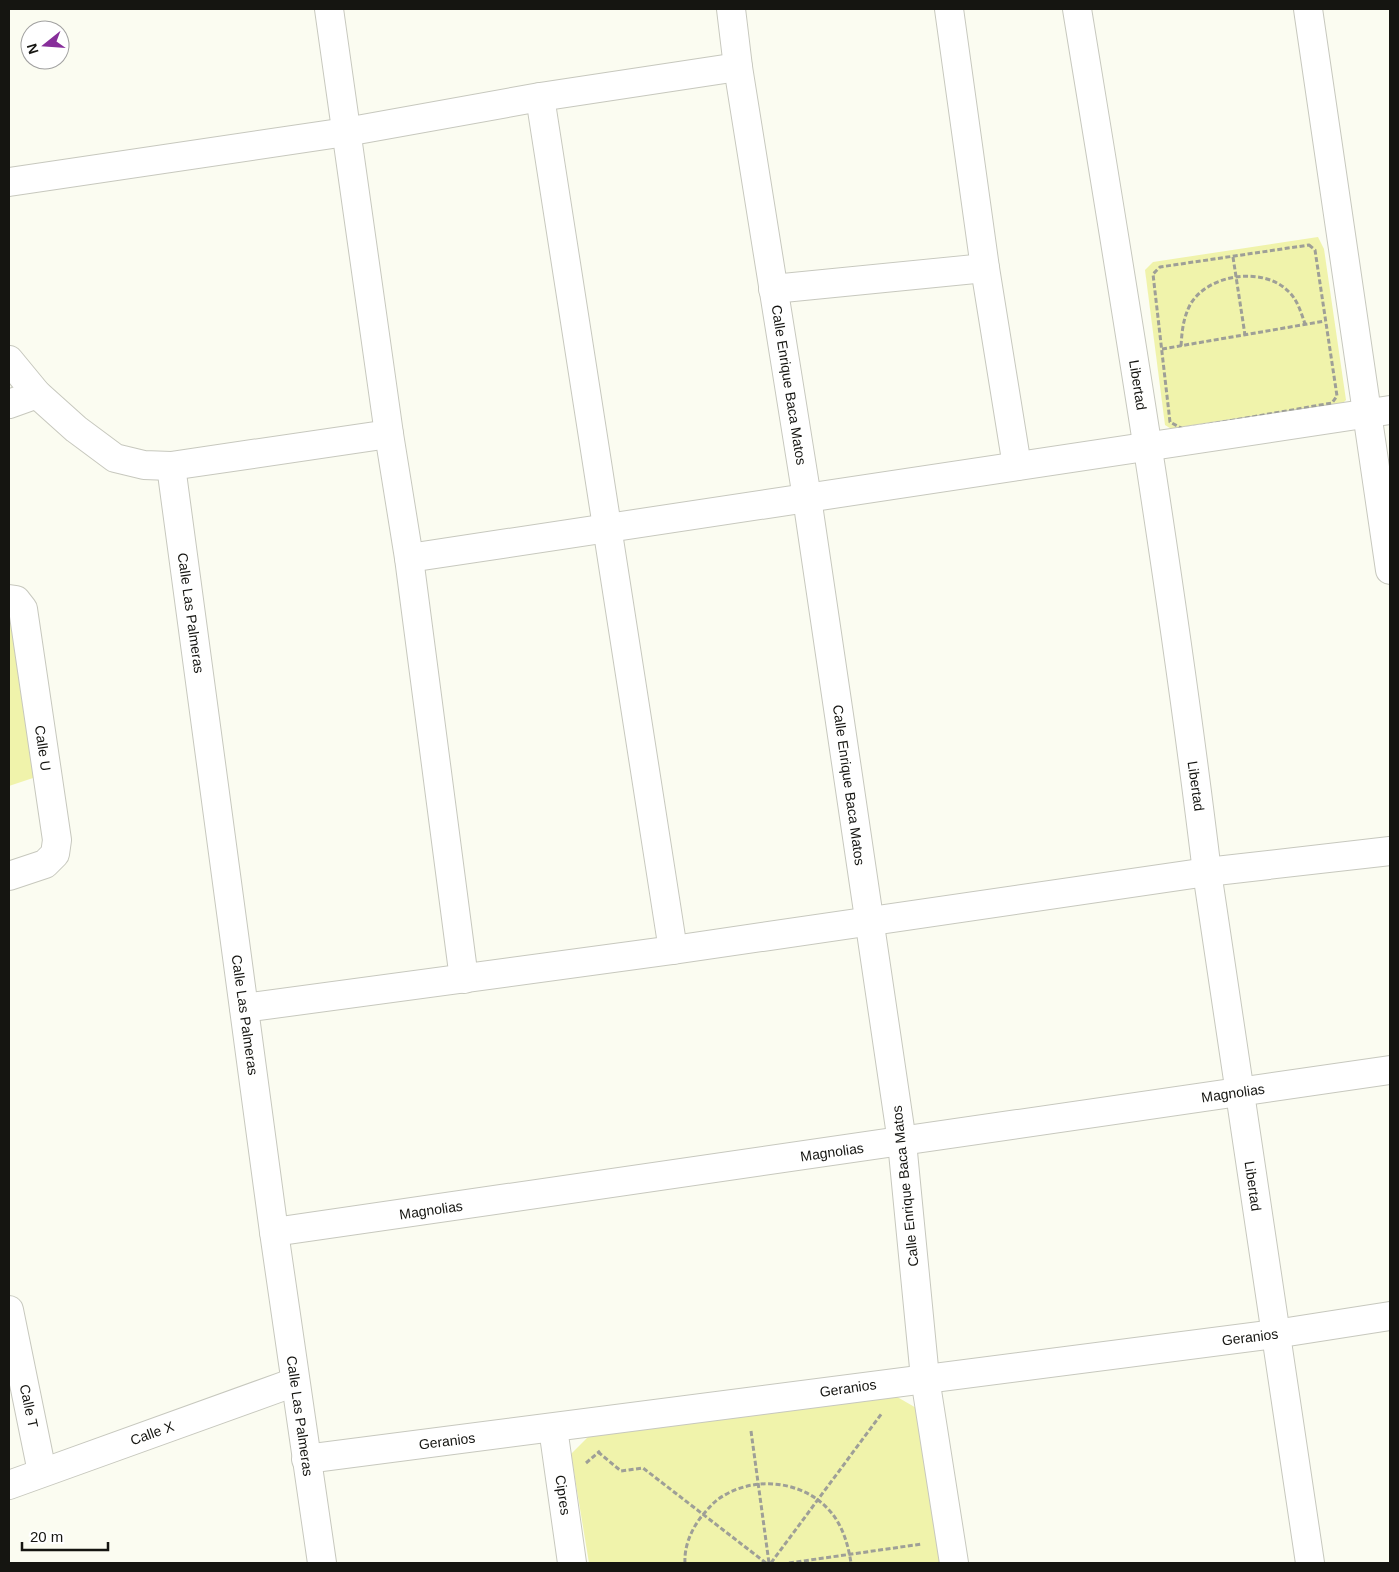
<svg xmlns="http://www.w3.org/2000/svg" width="1399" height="1572" font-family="Arial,sans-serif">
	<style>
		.green { fill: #f0f3ab }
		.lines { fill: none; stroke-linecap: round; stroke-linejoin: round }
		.minor-casing { stroke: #c7c8be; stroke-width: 30 }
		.path { stroke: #9e9f97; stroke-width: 3; stroke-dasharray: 5 2.5; stroke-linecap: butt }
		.minor { stroke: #fff; stroke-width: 28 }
		.labels { text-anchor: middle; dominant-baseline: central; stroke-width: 4.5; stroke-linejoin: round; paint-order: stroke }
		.street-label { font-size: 14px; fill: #151511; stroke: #fff }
	</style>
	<rect width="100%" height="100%" fill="#fbfcf1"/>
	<!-- green -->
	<g class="green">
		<polygon points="1318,237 1324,249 1346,400 1339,407 1181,435 1165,425 1145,270 1153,262"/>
		<polygon points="9,620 17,623 36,777 9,786"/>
		<polygon points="892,1394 925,1413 945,1563 589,1563 571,1454 594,1431"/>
	</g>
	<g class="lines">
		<!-- minor casing -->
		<g class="minor-casing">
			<g id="minor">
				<polyline points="329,9 389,434 409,558 464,979"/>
				<polyline points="731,9 738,67 807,498 902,1142 925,1378 954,1563"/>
				<polyline points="949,9 985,268 1017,466"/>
				<path d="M1077,9C1124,296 1172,583 1207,872L1310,1563"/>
				<polyline points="1308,9 1390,570"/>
				<polyline points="540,97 673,950"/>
				<polyline points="9,182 346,132 540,97 738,67"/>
				<polyline points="773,289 985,268"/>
				<polyline points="9,360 37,394 76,429 115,458 144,465 171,466 389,434"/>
				<polyline points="9,404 37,394"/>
				<polyline points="171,466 274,1232 322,1563"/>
				<polyline points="409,558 1390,410"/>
				<polyline points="9,599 16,600 23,609 57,840 55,854 45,864 9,876"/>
				<polyline points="244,1008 673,950 1207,872 1390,851"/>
				<polyline points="274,1232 1390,1070"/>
				<polyline points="9,1310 42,1472"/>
				<polyline points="553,1428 572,1563"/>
				<polyline points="306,1459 1275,1334 1390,1316"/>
				<polyline points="9,1485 295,1382"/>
			</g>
		</g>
		<!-- path -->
		<g class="path">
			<polygon points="1309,245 1315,250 1337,396 1332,403 1183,429 1170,422 1153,274 1160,267"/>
			<polyline points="1233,257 1245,335"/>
			<path d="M1181,346C1182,331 1183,319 1190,305C1207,274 1263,266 1288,291C1297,299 1301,312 1305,324"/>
			<polyline points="1162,349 1325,321"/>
			<polyline points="751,1431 769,1563"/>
			<polyline points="598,1452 621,1471 643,1468 766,1563"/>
			<polyline points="586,1463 600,1451"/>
			<path d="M685,1563C684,1547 691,1530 701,1517C708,1509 714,1501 723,1496C762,1472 819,1484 840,1526C846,1538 849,1550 851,1563"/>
			<polyline points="771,1563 882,1413"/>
			<polyline points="789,1563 922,1544"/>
		</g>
		<!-- minor -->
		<use href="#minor" class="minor"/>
	</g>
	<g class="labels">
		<!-- street labels -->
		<g class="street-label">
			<text transform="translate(789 385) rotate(81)">Calle Enrique Baca Matos</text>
			<text transform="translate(1138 385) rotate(81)">Libertad</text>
			<text transform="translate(191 613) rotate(82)">Calle Las Palmeras</text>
			<text transform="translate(43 748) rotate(82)">Calle U</text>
			<text transform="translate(849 785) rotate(82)">Calle Enrique Baca Matos</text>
			<text transform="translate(1196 786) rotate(82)">Libertad</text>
			<text transform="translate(245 1015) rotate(82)">Calle Las Palmeras</text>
			<text transform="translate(1233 1093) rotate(-8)">Magnolias</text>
			<text transform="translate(832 1152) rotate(-8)">Magnolias</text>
			<text transform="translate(905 1186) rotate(-96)">Calle Enrique Baca Matos</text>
			<text transform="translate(1253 1186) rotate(82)">Libertad</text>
			<text transform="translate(431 1210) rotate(-8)">Magnolias</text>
			<text transform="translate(1250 1337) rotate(-7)">Geranios</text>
			<text transform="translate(848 1388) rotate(-8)">Geranios</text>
			<text transform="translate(29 1406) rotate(78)">Calle T</text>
			<text transform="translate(300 1416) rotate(82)">Calle Las Palmeras</text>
			<text transform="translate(152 1433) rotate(-20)">Calle X</text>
			<text transform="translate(447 1441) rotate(-7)">Geranios</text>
			<text transform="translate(563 1495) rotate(82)">Cipres</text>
		</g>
	</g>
	<!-- border -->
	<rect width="1399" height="1572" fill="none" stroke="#151511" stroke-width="20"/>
	<!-- north arrow -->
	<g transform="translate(45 45) rotate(253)"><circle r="24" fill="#ffffff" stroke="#a1a1a0"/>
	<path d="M0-4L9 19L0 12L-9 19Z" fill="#872e9a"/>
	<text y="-8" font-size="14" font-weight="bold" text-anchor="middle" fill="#151511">N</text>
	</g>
	<!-- scale -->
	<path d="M22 1542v8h86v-8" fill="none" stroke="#151511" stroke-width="2.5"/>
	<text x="30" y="1542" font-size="15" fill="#151511" stroke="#ffffff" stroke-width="4" paint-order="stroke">20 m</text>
</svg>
